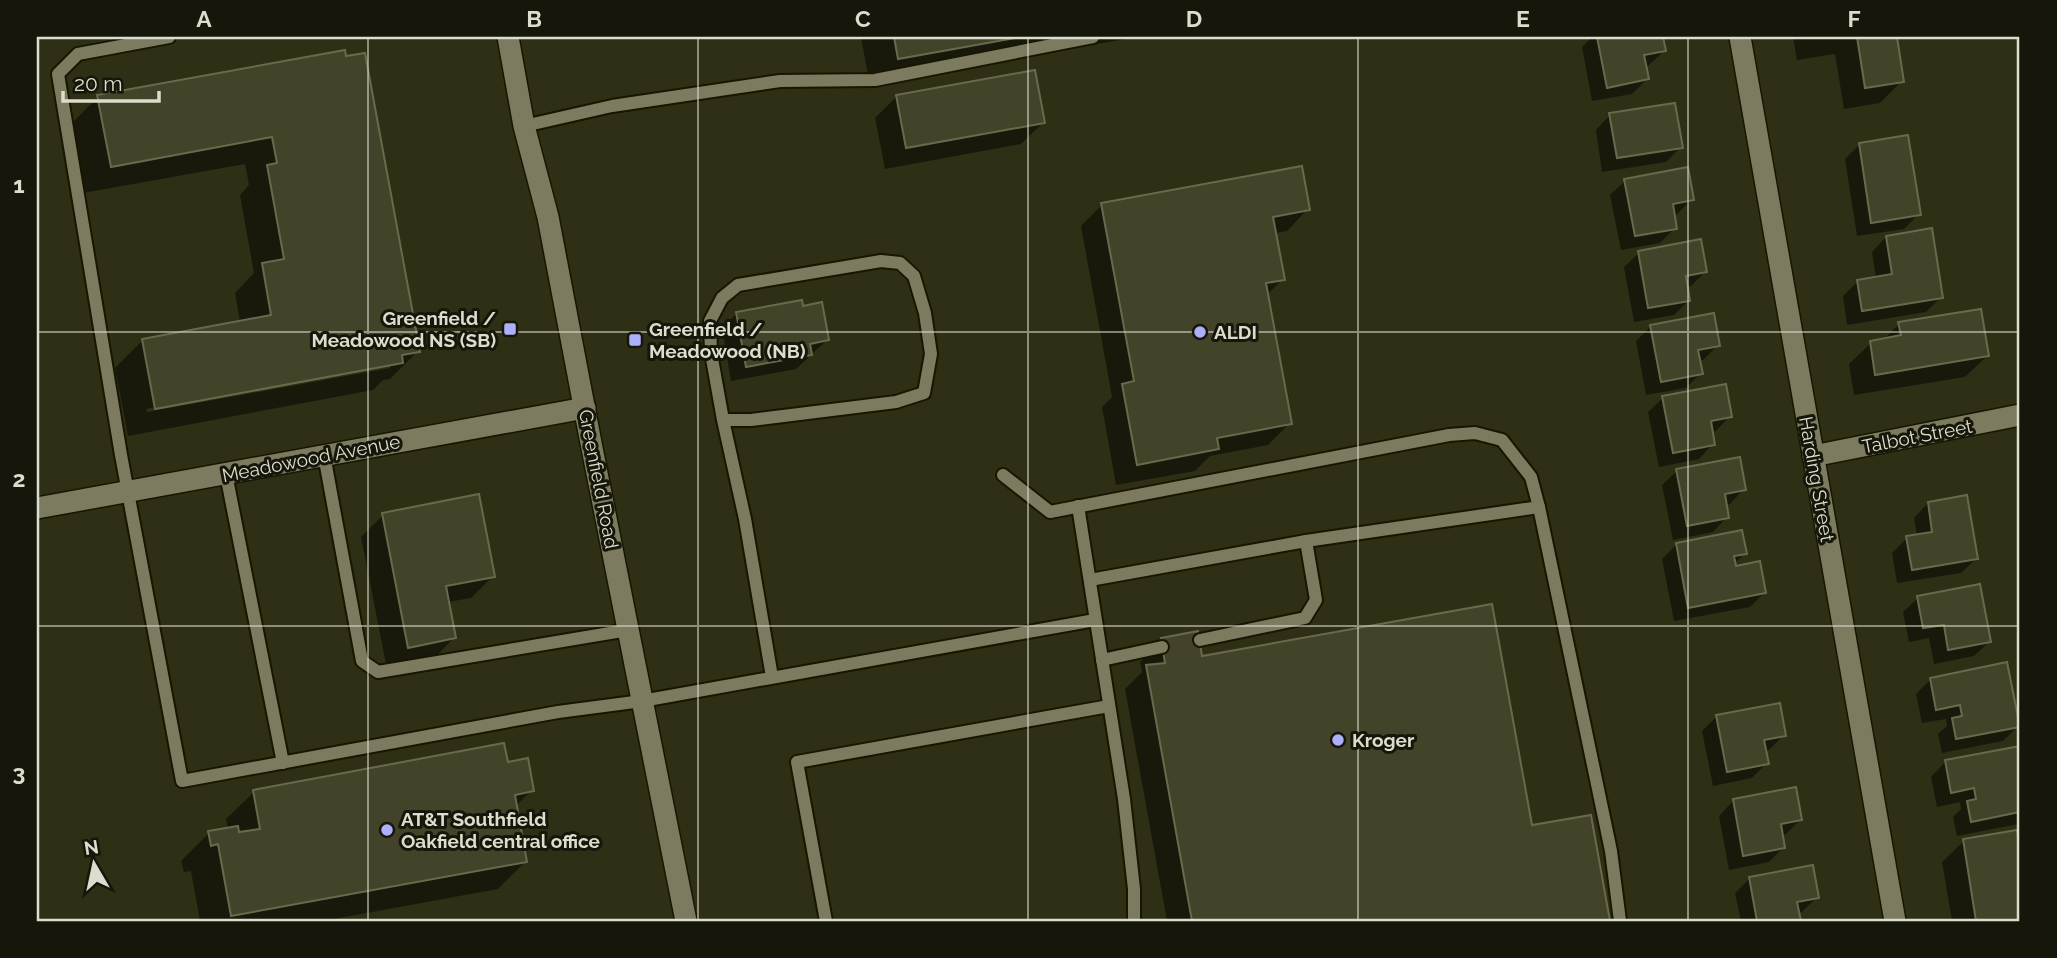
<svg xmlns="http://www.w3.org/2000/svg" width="2057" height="958" font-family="Raleway,sans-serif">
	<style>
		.shadow { fill: #0007; fill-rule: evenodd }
		.building { fill: #434329; stroke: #69694d; stroke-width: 2 }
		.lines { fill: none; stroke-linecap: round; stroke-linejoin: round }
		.service-casing { stroke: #181600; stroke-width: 16 }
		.minor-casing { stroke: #181600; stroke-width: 24 }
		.secondary-casing { stroke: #181600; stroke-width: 24 }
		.service { stroke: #7c7b5f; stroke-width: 12 }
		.minor { stroke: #7c7b5f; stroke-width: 21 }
		.secondary { stroke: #7c7b5f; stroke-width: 21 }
		.grid { fill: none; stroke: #ddddcd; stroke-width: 2; stroke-opacity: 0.55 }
		.poi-dot { fill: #acaffb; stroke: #16160b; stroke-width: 2.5 }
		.labels { text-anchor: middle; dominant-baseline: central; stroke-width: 6; stroke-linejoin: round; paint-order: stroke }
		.poi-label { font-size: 19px; font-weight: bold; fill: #ddddcd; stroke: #16160b; text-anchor: start }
		.street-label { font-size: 19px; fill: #ddddcd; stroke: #16160b }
		.neatline { fill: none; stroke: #ddddcd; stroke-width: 2.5 }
		.grid-label { font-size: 23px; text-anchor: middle; font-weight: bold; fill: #ddddcd }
	</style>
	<rect width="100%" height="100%" fill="#2f2f15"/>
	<!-- shadow -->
	<g class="shadow">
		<polygon points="861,37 1136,37 870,86"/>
		<polygon points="1592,37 1661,37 1664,51 1649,65 1644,66 1647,79 1632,94 1592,101 1582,47"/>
		<polygon points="1793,37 1895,37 1902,81 1880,103 1844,109 1835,54 1797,60"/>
		<path d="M344,52L418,351L390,379L383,380L373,390L128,436L115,368L143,340L240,322L235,293L254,273L240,195L249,185L245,164L83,193L70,125L98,97ZM390,364V368L147,412L146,409Z"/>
		<polygon points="897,96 1043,123 1021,144 885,169 875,118"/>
		<polygon points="1610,115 1681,147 1666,162 1602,172 1596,130"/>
		<polygon points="1860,144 1919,214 1904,229 1857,236 1845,159"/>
		<polygon points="1625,181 1692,199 1677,214 1673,215 1675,228 1660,243 1621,250 1610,195"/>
		<polygon points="1102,205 1308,209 1287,231 1275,233 1283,279 1266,296 1290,423 1268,445 1210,456 1195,471 1116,485 1102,407 1112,397 1081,226"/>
		<polygon points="1886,237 1941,297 1926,312 1847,325 1843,296 1858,281 1876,278 1872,252"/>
		<polygon points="1639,253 1706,271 1691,286 1686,287 1689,300 1674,315 1634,322 1624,267"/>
		<polygon points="802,308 827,340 796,369 731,381 722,328 737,313"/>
		<polygon points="1899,324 1987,356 1965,377 1854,395 1849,364 1871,343 1883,340"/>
		<polygon points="1651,326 1718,345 1703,360 1698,361 1701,373 1686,388 1646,395 1636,341"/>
		<polygon points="1663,398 1730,416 1716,431 1711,432 1713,444 1699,459 1659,467 1648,412"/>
		<polygon points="1677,471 1744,489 1730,504 1725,505 1727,517 1713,532 1673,540 1662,485"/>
		<polygon points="1928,503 1976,559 1961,573 1897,583 1892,553 1907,538 1917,537 1914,518"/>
		<polygon points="383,515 493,576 471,598 448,602 454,638 433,659 387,669 361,537"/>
		<polygon points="1677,544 1745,553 1734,564 1764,593 1750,607 1674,621 1662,559"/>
		<polygon points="1918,598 1989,642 1974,656 1934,664 1929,638 1909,642 1903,612"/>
		<polygon points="1162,640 1201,658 1531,827 1589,817 1608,921 1167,921 1125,689 1142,672 1140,662"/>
		<polygon points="1931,679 2018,726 2003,741 1942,753 1938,734 1947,726 1946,719 1922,723 1916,694"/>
		<polygon points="1717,716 1784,735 1769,750 1765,751 1767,763 1752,778 1713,786 1702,731"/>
		<polygon points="2020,747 2020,821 2018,824 1957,836 1953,817 1961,809 1960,802 1937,807 1931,777 1945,762"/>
		<polygon points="506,764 532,790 515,807 526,861 498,889 323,921 200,921 191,871 184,872 181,861 209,833 228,829 226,819 254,792"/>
		<polygon points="1733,801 1800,820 1786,834 1781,835 1783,848 1769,862 1729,870 1719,816"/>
		<polygon points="2015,832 2020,861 2020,921 1952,921 1942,862 1964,841"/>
		<polygon points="1750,878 1817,897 1802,912 1797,913 1799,921 1741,921 1735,893"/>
	</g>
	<!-- building -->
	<g class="building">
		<polygon points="894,37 1021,37 898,59"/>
		<polygon points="1597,37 1663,37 1666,51 1644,55 1649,79 1607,88"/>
		<polygon points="1857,37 1897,37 1904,82 1865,88"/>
		<polygon points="345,50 346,56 365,53 420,352 402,355 403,363 155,409 142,339 271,315 262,263 284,259 267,165 277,163 272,137 111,167 97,95"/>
		<polygon points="1035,70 1045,123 906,148 896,95"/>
		<polygon points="1675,103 1683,148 1617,158 1609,113"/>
		<polygon points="1908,135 1921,215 1871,223 1859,143"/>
		<polygon points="1302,166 1310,210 1273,217 1285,280 1266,283 1292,424 1217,438 1219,449 1137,465 1122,384 1134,381 1101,203"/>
		<polygon points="1688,167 1694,200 1673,204 1677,229 1635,236 1624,179"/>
		<polygon points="1932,228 1943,298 1862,311 1857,280 1892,274 1886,236"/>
		<polygon points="1701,239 1707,272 1686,276 1690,301 1648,308 1638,251"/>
		<polygon points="802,300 803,306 822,302 829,340 810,344 812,355 746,367 736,312"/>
		<polygon points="1981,309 1989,356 1875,375 1870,341 1901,335 1898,322"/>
		<polygon points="1714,313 1720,346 1698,350 1703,374 1661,382 1650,325"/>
		<polygon points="1726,384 1732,417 1711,421 1715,445 1673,453 1662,396"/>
		<polygon points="1740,457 1746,490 1725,494 1729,518 1687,526 1676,469"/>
		<polygon points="479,494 495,577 446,586 456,638 408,648 382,513"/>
		<polygon points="1967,495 1978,559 1912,570 1906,536 1932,532 1928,502"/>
		<polygon points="1742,530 1747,554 1734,556 1736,566 1760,561 1766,593 1688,608 1676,543"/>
		<polygon points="1980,584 1991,642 1948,650 1944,625 1923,628 1917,596"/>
		<polygon points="1492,604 1532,825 1591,815 1610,921 1192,921 1146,665 1165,663 1161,638 1198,631 1202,656"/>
		<polygon points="2007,662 2020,727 1956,739 1952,718 1962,716 1960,705 1936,710 1930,678"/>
		<polygon points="1780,703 1786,736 1764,740 1769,764 1727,772 1716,715"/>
		<polygon points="504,743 508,762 528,758 534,791 515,795 527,862 231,916 218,844 211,846 208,831 238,826 239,832 260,829 253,790"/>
		<polygon points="2020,746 2020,812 1971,822 1967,801 1976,799 1974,788 1951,793 1945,760"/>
		<polygon points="1796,787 1802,820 1781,824 1785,848 1743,856 1733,799"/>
		<polygon points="2017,830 2020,850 2020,921 1976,921 1963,839"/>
		<polygon points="1813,865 1819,898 1797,902 1801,921 1757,921 1749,877"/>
	</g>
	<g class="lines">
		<!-- service casing -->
		<g class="service-casing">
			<g id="service">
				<polyline points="169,37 78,54 58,74 121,455 182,781 558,712 642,701 1095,620"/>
				<polyline points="524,126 612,106 780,81 875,80 1093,37"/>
				<polyline points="723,420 751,420 896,402 924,393 931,354 925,313 914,276 900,263 881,261 738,285 722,298 710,321 711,353 723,420 745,519 772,677"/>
				<polyline points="324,455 362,661 378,672 628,630"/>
				<polyline points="226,474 283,763"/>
				<polyline points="1003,475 1050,512 1449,435 1475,433 1502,440 1531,477 1539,507 1611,851 1620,921"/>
				<polyline points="1078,506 1124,799 1134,889 1134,921"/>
				<polyline points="1090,580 1306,541 1539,507"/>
				<polyline points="1200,640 1305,618 1316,600 1306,541"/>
				<polyline points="1102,660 1162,647"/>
				<polyline points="826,921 797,762 1109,706"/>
			</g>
		</g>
		<!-- minor casing -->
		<g class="minor-casing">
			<g id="minor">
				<polyline points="1740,37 1895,921"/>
				<polyline points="1813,456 2020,415"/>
				<polyline points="37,508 585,408"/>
			</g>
		</g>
		<!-- secondary casing -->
		<g class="secondary-casing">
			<polyline id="secondary" points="508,37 524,126 548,217 591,443 686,921"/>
		</g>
		<!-- service -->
		<use href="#service" class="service"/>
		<!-- minor -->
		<use href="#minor" class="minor"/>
		<!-- secondary -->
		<use href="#secondary" class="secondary"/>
	</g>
	<!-- grid -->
	<path class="grid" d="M368,37V921M698,37V921M1028,37V921M1358,37V921M1688,37V921M37,332H2020M37,626H2020"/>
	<!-- markers -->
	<g class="poi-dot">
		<rect x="503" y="322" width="14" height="14" rx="3.5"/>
		<circle cx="1200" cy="332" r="7"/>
		<rect x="628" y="333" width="14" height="14" rx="3.5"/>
		<circle cx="1338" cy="740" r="7"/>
		<circle cx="387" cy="830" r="7"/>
	</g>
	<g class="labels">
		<!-- poi labels -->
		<g class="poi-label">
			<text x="496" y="318" text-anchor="end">Greenfield /<tspan x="496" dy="22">Meadowood NS (SB)</tspan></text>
			<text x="649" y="329">Greenfield /<tspan x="649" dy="22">Meadowood (NB)</tspan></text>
			<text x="1214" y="332">ALDI</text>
			<text x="1352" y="740">Kroger</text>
			<text x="401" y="819">AT&amp;T Southfield<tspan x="401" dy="22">Oakfield central office</tspan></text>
		</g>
		<!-- street labels -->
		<g class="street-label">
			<text transform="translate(1917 436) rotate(-11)">Talbot Street</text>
			<text transform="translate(311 458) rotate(-11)">Meadowood Avenue</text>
			<text transform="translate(599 479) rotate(79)">Greenfield Road</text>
			<text transform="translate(1817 479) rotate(80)">Harding Street</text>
		</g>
	</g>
	<!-- border -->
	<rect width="2057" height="958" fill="none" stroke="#16160b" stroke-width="77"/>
	<!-- north arrow -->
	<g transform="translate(94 864) rotate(351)" stroke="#16160b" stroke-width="5" paint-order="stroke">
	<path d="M0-5L12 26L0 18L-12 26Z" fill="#ddddcd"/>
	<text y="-10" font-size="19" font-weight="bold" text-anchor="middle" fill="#ddddcd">N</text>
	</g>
	<!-- scale -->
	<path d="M63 91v10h96v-10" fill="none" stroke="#ddddcd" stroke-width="3.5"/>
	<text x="74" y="91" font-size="21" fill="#ddddcd" stroke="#16160b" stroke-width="5" paint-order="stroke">20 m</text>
	<rect x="38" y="38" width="1980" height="882" class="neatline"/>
	<g class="grid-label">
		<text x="204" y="27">A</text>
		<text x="534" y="27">B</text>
		<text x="863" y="27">C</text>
		<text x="1194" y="27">D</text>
		<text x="1523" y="27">E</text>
		<text x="1854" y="27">F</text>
		<text x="19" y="193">1</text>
		<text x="19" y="487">2</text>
		<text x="19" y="781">3</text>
	</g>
</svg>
